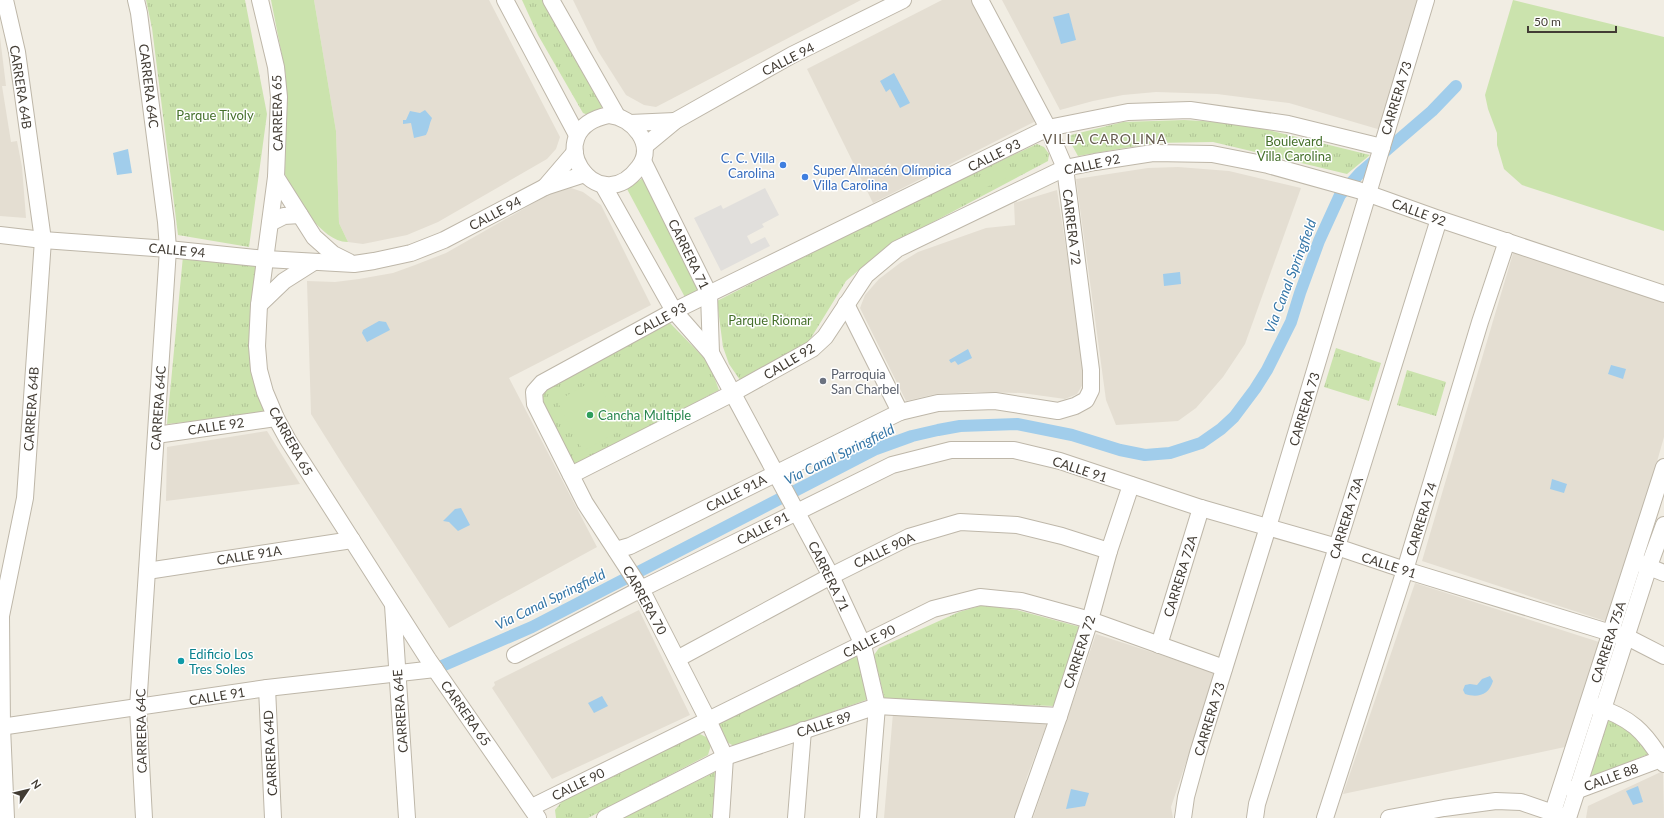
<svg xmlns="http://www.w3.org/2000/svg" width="1664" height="818" font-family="Lato,sans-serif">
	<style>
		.residential { fill: #e4ded2 }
		.grass { fill: url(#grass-tufts) }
		.garden { fill: #cbe3ad }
		.parking { fill: #e1dfdc }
		.water { fill: #a1cdeb }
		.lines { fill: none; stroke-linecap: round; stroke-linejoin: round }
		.canal { stroke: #a1cdeb; stroke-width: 12 }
		.minor-casing { stroke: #beb7a9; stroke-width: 18 }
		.minor { stroke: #fff; stroke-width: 16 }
		.shop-dot { fill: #3f7fe0; stroke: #fff; stroke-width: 1.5 }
		.worship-dot { fill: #6b7280; stroke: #fff; stroke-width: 1.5 }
		.leisure-dot { fill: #2e9e5b; stroke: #fff; stroke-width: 1.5 }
		.culture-dot { fill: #0f9aa8; stroke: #fff; stroke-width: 1.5 }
		.labels { text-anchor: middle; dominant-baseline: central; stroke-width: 3; stroke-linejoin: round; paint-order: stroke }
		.street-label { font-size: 13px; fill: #423c34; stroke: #fff }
		.park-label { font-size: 13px; fill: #45702b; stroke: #fff }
		.shop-label { font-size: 13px; fill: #366cbe; stroke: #fff; text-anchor: end }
		.worship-label { font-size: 13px; fill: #5b616d; stroke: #fff; text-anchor: start }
		.leisure-label { font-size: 13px; fill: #27864d; stroke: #fff; text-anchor: start }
		.culture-label { font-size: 13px; fill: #0d838f; stroke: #fff; text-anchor: start }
		.neighbourhood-label { font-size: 14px; letter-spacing: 1px; fill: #645a4c; stroke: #fff }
		.water-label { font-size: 14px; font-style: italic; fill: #3476a7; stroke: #fff }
	</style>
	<defs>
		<pattern id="grass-tufts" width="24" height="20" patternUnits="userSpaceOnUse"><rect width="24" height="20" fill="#cbe3ad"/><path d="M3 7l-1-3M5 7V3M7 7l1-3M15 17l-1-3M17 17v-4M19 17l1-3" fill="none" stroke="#b0c495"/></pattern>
	</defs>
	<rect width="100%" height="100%" fill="#f1ede3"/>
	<!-- residential -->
	<g class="residential">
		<polygon points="314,0 489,0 560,137 556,149 547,159 438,222 407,235 363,244 348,242 339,223 336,131"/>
		<polygon points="573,0 861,0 656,107 644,105 626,95 598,51"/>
		<polygon points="942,0 971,0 1036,121 873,203 807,69"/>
		<polygon points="1002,0 1421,0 1381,130 1289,103 1217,94 1156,92 1123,95 1093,101 1060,110"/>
		<polygon points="0,37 6,86 2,86 11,142 17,141 22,167 26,218 0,216"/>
		<polygon points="1178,167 1229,171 1301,188 1245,344 1223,377 1196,408 1178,421 1116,425 1106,400 1076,179 1148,168"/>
		<polygon points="571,188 583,192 601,205 651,305 509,378 597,547 449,628 343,465 311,414 307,281 335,282 359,279 393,273 415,265 446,253 555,191"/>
		<polygon points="1057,190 1086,377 1083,384 1077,394 1065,399 1022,393 975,392 936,394 906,401 860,308 865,295 879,279 900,263 918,252 986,228 1015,225 1014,203"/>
		<polygon points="1514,250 1664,300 1664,437 1611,623 1422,561"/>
		<polygon points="267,431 300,484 166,501 167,447"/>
		<polygon points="1415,583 1599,642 1565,747 1343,794"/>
		<polygon points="639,610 690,715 552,779 492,688 495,685 494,682"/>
		<polygon points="1096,634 1216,673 1171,807 1173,818 1033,818"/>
		<polygon points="893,713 1048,721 1027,777 1016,818 884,818"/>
		<polygon points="1663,771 1664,818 1586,818 1588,806"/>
	</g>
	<!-- grass -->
	<g class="grass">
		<polygon points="146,0 245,0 267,114 249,247 178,235 152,28"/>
		<polygon points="522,0 549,0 603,105 600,110 588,115 583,113 538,35"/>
		<polygon points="1184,120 1239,123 1370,155 1347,174 1213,142 1154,143 1078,156 1067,136 1123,122"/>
		<polygon points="1037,144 1044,147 1049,154 1048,161 886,247 846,281 806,346 740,380 729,364 723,347 717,301 904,206"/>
		<polygon points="183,256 256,266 249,354 266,414 167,424"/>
		<polygon points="670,323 709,363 719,390 574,467 539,401 552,382"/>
		<polygon points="1336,348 1381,363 1369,401 1324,387"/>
		<polygon points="1407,370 1446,382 1436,416 1397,405"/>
		<polygon points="983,605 1017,610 1080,627 1054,706 888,701 884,697 874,655 879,648 959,612"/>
		<path d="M855,656L862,659L869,694L866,700L735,746C724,742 718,734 720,722Z"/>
		<polygon points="1606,717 1625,725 1651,753 1584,780"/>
		<polygon points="696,732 706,737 711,745 708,755 588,818 556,818 555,810 563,800"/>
		<polygon points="715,772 714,818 623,818"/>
	</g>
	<!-- garden -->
	<g class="garden">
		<path d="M271,0H314L336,131L339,223L348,242C322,243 294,196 285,174L286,76Z"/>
		<polygon points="1513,0 1664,37 1664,231 1522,185 1504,169 1497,145 1497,133 1488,109 1485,95"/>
		<polygon points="1273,138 1312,148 1309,159 1270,148"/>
		<polygon points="1004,165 1010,176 972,194 967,183"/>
		<polygon points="647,175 704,292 687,301 627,189"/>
		<polygon points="596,379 623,429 583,451 557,401"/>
	</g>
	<!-- parking -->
	<polygon class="parking" points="765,188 779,215 762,224 764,227 747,236 751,244 765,237 770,246 721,271 694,218 721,205 723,209"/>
	<!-- water -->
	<g class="water">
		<polygon points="1069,13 1076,40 1061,44 1053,17"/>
		<polygon points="894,73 910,103 900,108 890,89 886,92 880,81"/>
		<path d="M425,110L432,118C429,124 429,130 426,135L414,138L411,123L403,124V120H406L410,111L420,113Z"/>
		<polygon points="128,149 132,173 117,175 113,153"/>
		<polygon points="1180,272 1181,284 1164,286 1163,274"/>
		<polygon points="379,321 386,322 390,330 367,342 362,333 363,330"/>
		<polygon points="968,349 972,358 958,365 955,361 951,363 949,360"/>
		<polygon points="1611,365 1626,369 1623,379 1608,374"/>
		<polygon points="1552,479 1567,484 1564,493 1550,489"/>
		<polygon points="461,508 470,525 458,531 449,522 443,521 455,509"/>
		<path d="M1490,676L1493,681C1489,695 1478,698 1465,694L1463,690L1465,685L1470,684L1477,685L1482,679Z"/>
		<polygon points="602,696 608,706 594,713 588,703"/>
		<polygon points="1638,786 1643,802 1633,805 1626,791"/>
		<polygon points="1071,789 1089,793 1085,806 1066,809"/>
	</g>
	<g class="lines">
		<!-- canal -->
		<polyline class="canal" points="435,669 532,627 876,449 912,436 938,430 960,426 1017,424 1072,435 1120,450 1145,455 1170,453 1201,443 1221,429 1234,417 1255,389 1267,370 1291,322 1300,293 1319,241 1340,195 1360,173 1432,111 1456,86"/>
		<!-- minor casing -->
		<g class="minor-casing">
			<g id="minor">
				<polyline points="5,0 17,52 43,240 25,498 1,616 2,727 6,818"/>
				<polyline points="136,0 139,13 166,222 168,249 138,708 144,818"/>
				<polyline points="260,0 276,67 279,97 276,177 259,305 257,346 259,370 265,392 276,418 288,440 352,540 428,659 538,818"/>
				<polyline points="505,0 577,135"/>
				<polyline points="551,0 617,116"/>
				<path d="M609,115C633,117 656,145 639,167C597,224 535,130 609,115Z"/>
				<polyline points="630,123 675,121"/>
				<polyline points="646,145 675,121 792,55 903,0"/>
				<polyline points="643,161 709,294 711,353"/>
				<polyline points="276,177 314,237 333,254 349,262"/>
				<polyline points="603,185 674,311 711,353 831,576 863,645 877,706 868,818"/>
				<polyline points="545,187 575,152"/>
				<polyline points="270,223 284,216 300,215"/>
				<polyline points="0,235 43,240 168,249 266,259 354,264 374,261 411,253 444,240 545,187 585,174"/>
				<polyline points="846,304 900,412"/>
				<polyline points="259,305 284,281 314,262"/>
				<polyline points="156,435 276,418"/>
				<polyline points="571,475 731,394 812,349 825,337 866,275 897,249 1065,168 1095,162 1153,153 1212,154 1268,165 1358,190 1439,219 1664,294"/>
				<polyline points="616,550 630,546 900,412 938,403 995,401 1058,411 1075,406 1086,400 1091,390 1091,370 1065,168 1048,128 980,0"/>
				<polyline points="1639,563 1664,573"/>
				<polyline points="147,571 352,540"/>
				<polyline points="393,605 407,818"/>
				<polyline points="1159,645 1201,508"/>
				<polyline points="515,655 641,589 892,465 951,450 1014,450 1060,461 1201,508 1337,547 1405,570 1611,633 1627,637 1664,656"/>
				<polyline points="677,659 831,576 909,537 960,522 1017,525 1062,536 1109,551"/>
				<polyline points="267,688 273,818"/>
				<path d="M1594,706C1630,717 1645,731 1664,764"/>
				<polyline points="0,727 267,688 435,669"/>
				<polyline points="1572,789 1578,790 1661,759"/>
				<polyline points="532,807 933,609 980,597 1021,601 1090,620 1224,668"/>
				<polyline points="605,818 725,757 877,706 1059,716"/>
				<polyline points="721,818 725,757 708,720 641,589 585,503 535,404 534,392 542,383 674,311 1048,128 1128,112 1190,110 1288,124 1382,147"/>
				<polyline points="796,818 803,730"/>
				<polyline points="1023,818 1059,716 1090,620 1109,551 1131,485"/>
				<polyline points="1183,818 1186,797 1198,753 1268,527 1426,0"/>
				<polyline points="1255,818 1257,804 1439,219"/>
				<polyline points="1325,818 1405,570 1480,322 1507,241"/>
				<polyline points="1389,818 1444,808 1496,801 1521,802 1562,816"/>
				<polyline points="1551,818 1664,467"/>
				<polyline points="1568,818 1649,566 1664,525"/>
			</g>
		</g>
		<!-- minor -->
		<use href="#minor" class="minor"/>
	</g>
	<!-- markers -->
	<g class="shop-dot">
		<circle cx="783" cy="165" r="4"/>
		<circle cx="805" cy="177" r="4"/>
	</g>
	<circle class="worship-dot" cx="823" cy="381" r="4"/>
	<circle class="leisure-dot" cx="590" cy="415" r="4"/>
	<circle class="culture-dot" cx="181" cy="661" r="4"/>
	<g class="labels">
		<!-- street labels -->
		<g class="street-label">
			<text transform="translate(788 59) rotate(-27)">CALLE 94</text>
			<text transform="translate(149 86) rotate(83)">CARRERA 64C</text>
			<text transform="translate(21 87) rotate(81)">CARRERA 64B</text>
			<text transform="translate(1396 98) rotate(-73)">CARRERA 73</text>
			<text transform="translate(277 113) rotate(-91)">CARRERA 65</text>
			<text transform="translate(994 155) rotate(-26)">CALLE 93</text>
			<text transform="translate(1092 164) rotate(-12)">CALLE 92</text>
			<text transform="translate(1419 212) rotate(20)">CALLE 92</text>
			<text transform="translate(495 213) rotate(-28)">CALLE 94</text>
			<text transform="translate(1072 227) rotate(83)">CARRERA 72</text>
			<text transform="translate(177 250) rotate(5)">CALLE 94</text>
			<text transform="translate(689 254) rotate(64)">CARRERA 71</text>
			<text transform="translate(660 319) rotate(-28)">CALLE 93</text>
			<text transform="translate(789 361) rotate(-31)">CALLE 92</text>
			<text transform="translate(158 408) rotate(-86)">CARRERA 64C</text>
			<text transform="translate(31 409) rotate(-86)">CARRERA 64B</text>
			<text transform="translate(1304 409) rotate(-73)">CARRERA 73</text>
			<text transform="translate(216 426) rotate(-8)">CALLE 92</text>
			<text transform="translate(291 441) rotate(61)">CARRERA 65</text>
			<text transform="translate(1080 469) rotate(18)">CALLE 91</text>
			<text transform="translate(736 493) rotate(-27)">CALLE 91A</text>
			<text transform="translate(1346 518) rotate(-73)">CARRERA 73A</text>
			<text transform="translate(1421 519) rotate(-73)">CARRERA 74</text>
			<text transform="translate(763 528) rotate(-27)">CALLE 91</text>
			<text transform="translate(884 550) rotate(-25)">CALLE 90A</text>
			<text transform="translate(249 555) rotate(-9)">CALLE 91A</text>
			<text transform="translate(1389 565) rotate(18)">CALLE 91</text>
			<text transform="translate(829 576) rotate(64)">CARRERA 71</text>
			<text transform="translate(1180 576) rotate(-73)">CARRERA 72A</text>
			<text transform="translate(645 600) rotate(61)">CARRERA 70</text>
			<text transform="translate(869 641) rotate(-27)">CALLE 90</text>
			<text transform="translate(1608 642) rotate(-72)">CARRERA 75A</text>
			<text transform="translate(1079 652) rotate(-72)">CARRERA 72</text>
			<text transform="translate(217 696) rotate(-9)">CALLE 91</text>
			<text transform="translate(400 711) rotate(-94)">CARRERA 64E</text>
			<text transform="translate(466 713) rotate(55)">CARRERA 65</text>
			<text transform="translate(1209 719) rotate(-73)">CARRERA 73</text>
			<text transform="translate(824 724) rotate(-18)">CALLE 89</text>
			<text transform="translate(141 731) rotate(-91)">CARRERA 64C</text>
			<text transform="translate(270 753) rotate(-93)">CARRERA 64D</text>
			<text transform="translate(1611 777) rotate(-20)">CALLE 88</text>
			<text transform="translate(578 784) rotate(-26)">CALLE 90</text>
		</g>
		<!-- park labels -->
		<g class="park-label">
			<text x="215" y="115">Parque Tivoly</text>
			<text x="1294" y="141">Boulevard<tspan x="1294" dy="15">Villa Carolina</tspan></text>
			<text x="770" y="320">Parque Riomar</text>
		</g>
		<!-- shop labels -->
		<g class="shop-label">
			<text x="775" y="158">C. C. Villa<tspan x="775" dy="15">Carolina</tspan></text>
			<text x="813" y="170" text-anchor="start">Super Almacén Olímpica<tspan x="813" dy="15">Villa Carolina</tspan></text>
		</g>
		<!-- worship labels -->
		<g class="worship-label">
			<text x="831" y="374">Parroquia<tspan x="831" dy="15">San Charbel</tspan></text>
		</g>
		<!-- leisure labels -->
		<g class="leisure-label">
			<text x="598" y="415">Cancha Multiple</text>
		</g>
		<!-- culture labels -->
		<g class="culture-label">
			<text x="189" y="654">Edificio Los<tspan x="189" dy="15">Tres Soles</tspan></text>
		</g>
		<!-- neighbourhood labels -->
		<g class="neighbourhood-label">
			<text x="1105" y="138">VILLA CAROLINA</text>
		</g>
		<!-- water labels -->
		<g class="water-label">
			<text transform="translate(1290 276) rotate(-69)">Via Canal Springfield</text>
			<text transform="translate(839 454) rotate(-26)">Via Canal Springfield</text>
			<text transform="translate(550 599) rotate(-26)">Via Canal Springfield</text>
		</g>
	</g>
	<!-- north arrow -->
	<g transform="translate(28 790) rotate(55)" stroke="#ffffff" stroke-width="3" paint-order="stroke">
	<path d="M0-3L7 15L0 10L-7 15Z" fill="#423c34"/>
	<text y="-6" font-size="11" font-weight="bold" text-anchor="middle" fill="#423c34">N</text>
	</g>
	<!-- scale -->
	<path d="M1528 26v6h88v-6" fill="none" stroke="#423c34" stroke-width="2"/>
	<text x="1534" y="26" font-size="12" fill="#423c34" stroke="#ffffff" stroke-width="3" paint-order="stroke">50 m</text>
</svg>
